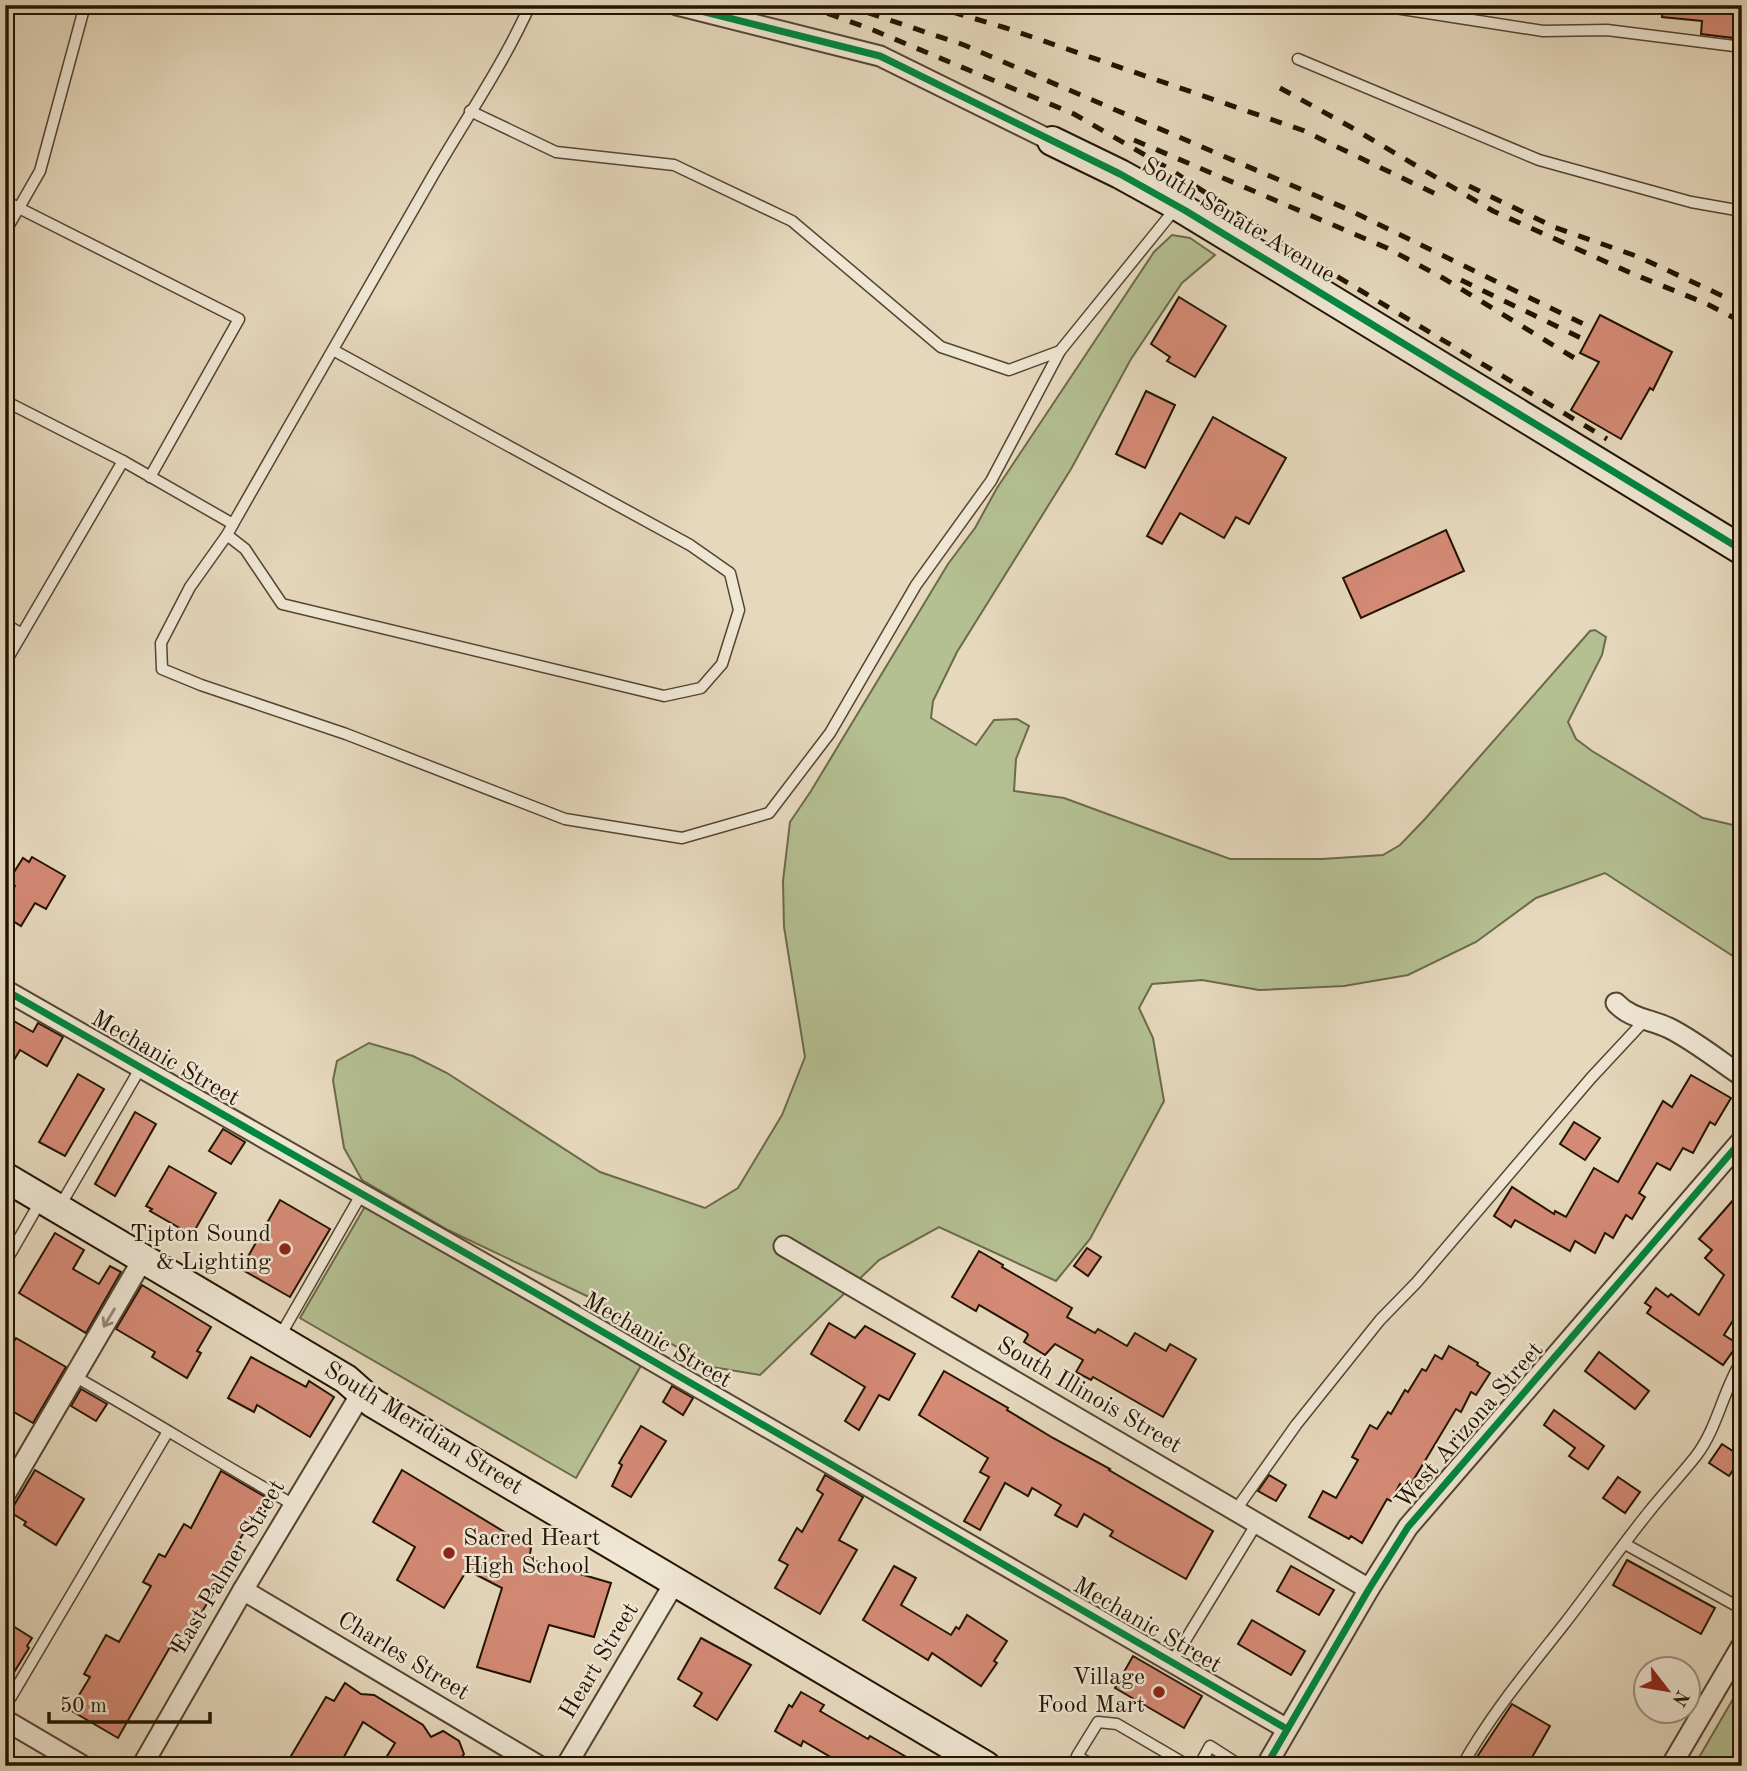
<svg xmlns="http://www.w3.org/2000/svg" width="1747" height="1771" font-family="'Old Standard TT',serif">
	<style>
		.green { fill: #b4bf92; stroke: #6b6a4a; stroke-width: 2 }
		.building { fill: #d48a75; stroke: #221401; stroke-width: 2 }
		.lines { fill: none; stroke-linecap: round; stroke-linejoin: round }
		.lane-casing { stroke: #534530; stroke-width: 13 }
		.street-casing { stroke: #534530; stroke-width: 23 }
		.secondary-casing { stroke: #221401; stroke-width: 32 }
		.lane { stroke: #efe6d4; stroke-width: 10 }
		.street { stroke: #efe6d4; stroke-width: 19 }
		.secondary { stroke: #efe6d4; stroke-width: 28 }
		.rail { stroke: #221401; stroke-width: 5; stroke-dasharray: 12 12; stroke-linecap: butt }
		.cycleway-casing { stroke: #efe6d4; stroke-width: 11 }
		.cycleway { stroke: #00873e; stroke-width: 7 }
		.oneway { stroke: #938875 }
		.poi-dot { fill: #8f2418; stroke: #efe6d4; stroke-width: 2.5 }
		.labels { text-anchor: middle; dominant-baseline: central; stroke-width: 5; stroke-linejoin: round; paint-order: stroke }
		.street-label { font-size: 24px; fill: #221401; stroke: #efe6d4 }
		.poi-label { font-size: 24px; fill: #221401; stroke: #efe6d4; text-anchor: end }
	</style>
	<rect width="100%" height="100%" fill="#e6d8bd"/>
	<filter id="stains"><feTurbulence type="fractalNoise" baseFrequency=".00286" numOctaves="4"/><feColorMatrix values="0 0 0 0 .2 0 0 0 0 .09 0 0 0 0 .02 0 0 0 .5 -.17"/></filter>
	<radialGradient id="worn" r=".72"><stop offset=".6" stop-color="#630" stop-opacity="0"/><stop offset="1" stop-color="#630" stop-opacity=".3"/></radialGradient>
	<!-- green -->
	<g class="green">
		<polygon points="1172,235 1190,238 1215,255 1182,283 1131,359 1071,469 957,652 933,701 931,718 976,745 994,720 1017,719 1029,726 1016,759 1014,791 1064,798 1230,859 1322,859 1383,855 1400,845 1425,819 1590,631 1595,630 1606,637 1602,655 1568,722 1576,739 1592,751 1703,818 1742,827 1742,962 1605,873 1536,898 1476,942 1408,975 1344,986 1259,990 1202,980 1152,984 1139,1008 1153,1038 1164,1101 1090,1239 1056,1281 939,1227 879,1260 760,1375 712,1367 591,1298 448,1230 362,1180 344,1148 333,1080 337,1061 369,1043 413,1056 447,1073 600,1172 705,1208 738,1188 782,1115 805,1057 784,927 783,881 790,822 811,791 948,564 975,528 997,488 1154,252"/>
		<polygon points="367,1203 642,1364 576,1478 300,1318"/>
		<polygon points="1733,1699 1742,1704 1742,1766 1694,1766"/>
	</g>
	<!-- building -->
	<g class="building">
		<polygon points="1663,5 1742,5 1742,39 1701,34 1702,21 1662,17"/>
		<polygon points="1179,297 1226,326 1195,377 1167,361 1170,357 1151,344"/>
		<polygon points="1600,315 1672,352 1653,390 1650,388 1621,439 1571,410 1599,362 1580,353"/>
		<polygon points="1146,391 1175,405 1145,468 1116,454"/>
		<polygon points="1213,417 1286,458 1249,524 1236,517 1224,538 1180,513 1162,544 1147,536"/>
		<polygon points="1446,530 1464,571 1361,618 1343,578"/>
		<polygon points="32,857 65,876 46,909 35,903 21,926 5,916 5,903 15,886 9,880 23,858 29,862"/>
		<polygon points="12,1020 33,1032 38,1023 63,1037 47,1066 20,1050 5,1075 5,1031"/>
		<polygon points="78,1074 104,1089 65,1156 39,1142"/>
		<polygon points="1691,1075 1731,1098 1715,1125 1710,1122 1693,1153 1683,1148 1670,1170 1657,1163 1639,1193 1645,1197 1632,1219 1626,1215 1613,1238 1605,1233 1595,1253 1575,1241 1570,1251 1515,1220 1511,1227 1494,1216 1512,1187 1554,1214 1555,1211 1566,1217 1594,1168 1618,1182 1663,1101 1672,1107"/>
		<polygon points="135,1112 156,1124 115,1196 95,1184"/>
		<polygon points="1574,1122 1600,1138 1585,1160 1560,1144"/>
		<polygon points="223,1129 245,1142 231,1164 209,1151"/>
		<polygon points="169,1166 216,1193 192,1235 150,1211 152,1209 146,1206"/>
		<polygon points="1742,1190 1742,1306 1724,1335 1738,1344 1723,1365 1647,1313 1651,1307 1645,1303 1656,1288 1668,1297 1671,1294 1699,1315 1724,1275 1705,1258 1712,1250 1699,1239"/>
		<polygon points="280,1200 330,1229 290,1297 241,1269"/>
		<polygon points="55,1233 84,1250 73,1269 99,1284 110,1266 121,1272 86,1333 19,1293"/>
		<polygon points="1087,1248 1101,1257 1088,1276 1074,1266"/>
		<polygon points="979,1251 1003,1265 1002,1267 1072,1308 1067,1317 1095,1333 1098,1329 1127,1346 1135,1333 1166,1351 1170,1344 1196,1359 1163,1417 1093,1377 1091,1380 1076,1372 1083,1360 1055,1344 1045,1355 1024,1342 1028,1335 1027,1333 979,1305 976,1311 952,1297"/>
		<polygon points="142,1285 211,1327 197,1351 201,1353 187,1378 152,1357 155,1352 116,1329"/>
		<polygon points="829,1323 855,1338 865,1326 915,1354 889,1400 879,1395 859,1430 845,1421 865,1387 811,1354"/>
		<polygon points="16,1338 66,1367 33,1423 5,1407 5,1356"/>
		<polygon points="1449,1346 1478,1363 1477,1365 1490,1373 1476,1395 1471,1392 1461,1412 1456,1409 1408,1489 1400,1484 1391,1501 1387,1499 1362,1543 1351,1536 1349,1539 1309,1517 1323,1491 1336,1498 1358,1460 1352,1457 1370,1425 1377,1429 1388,1412 1391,1414 1405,1390 1408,1392 1422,1369 1426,1371 1435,1355 1442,1359"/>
		<polygon points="1599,1352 1649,1391 1635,1409 1585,1371"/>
		<polygon points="251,1357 306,1387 309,1381 334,1397 310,1437 257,1405 254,1412 228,1398"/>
		<polygon points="944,1371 1008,1408 1007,1410 1053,1438 1110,1469 1109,1470 1213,1531 1186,1579 1110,1536 1113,1531 1084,1514 1077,1527 1055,1515 1061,1505 1032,1488 1028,1496 1005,1483 980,1530 964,1521 989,1477 980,1472 988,1458 919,1415"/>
		<polygon points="672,1386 693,1398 683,1415 663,1402"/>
		<polygon points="81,1389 107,1404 96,1421 71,1406"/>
		<polygon points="1554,1410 1604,1446 1588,1469 1569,1456 1575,1448 1544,1425"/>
		<polygon points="641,1426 666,1441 631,1497 612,1486 622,1465 619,1463"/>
		<polygon points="1722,1444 1742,1457 1729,1476 1709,1463"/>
		<polygon points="35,1470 84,1499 56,1545 24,1525 26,1522 10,1512"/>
		<polygon points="402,1470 531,1548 529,1559 611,1583 594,1637 549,1625 530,1682 477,1667 502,1588 467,1570 444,1608 397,1580 415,1547 373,1522"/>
		<polygon points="221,1471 272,1501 263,1514 257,1511 240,1539 234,1553 236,1554 202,1612 177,1651 170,1647 118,1738 70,1710 90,1677 84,1674 106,1635 119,1642 151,1586 143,1582 159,1554 165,1557 184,1524 191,1528"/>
		<polygon points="825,1475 863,1497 839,1540 857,1550 820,1614 775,1588 788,1565 779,1560 797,1528 802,1532 823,1494 817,1490"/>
		<polygon points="1269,1475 1286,1485 1276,1501 1258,1491"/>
		<polygon points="1618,1477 1640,1492 1625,1513 1603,1498"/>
		<polygon points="1627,1560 1715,1608 1701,1634 1613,1585"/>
		<polygon points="894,1566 916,1578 901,1605 951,1635 956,1627 959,1629 967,1615 1007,1641 994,1661 997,1663 981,1686 932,1653 928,1660 863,1620"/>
		<polygon points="1291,1566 1334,1590 1319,1615 1277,1591"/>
		<polygon points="1252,1620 1305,1651 1291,1675 1238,1644"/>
		<polygon points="5,1621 32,1638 27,1646 29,1648 5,1687"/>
		<polygon points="701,1638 751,1665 717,1720 694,1706 702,1693 678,1679"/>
		<polygon points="1133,1656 1202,1696 1184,1728 1115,1688"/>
		<polygon points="345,1683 361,1694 374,1695 423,1725 431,1737 443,1731 459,1741 464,1754 455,1766 381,1766 395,1743 363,1722 339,1766 285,1766 326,1697 334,1701"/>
		<polygon points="801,1692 824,1705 820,1711 868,1739 870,1736 922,1766 846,1766 803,1741 801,1746 775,1731 789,1705 792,1707"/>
		<polygon points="1512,1704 1550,1726 1527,1766 1471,1766"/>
	</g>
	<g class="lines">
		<!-- lane casing -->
		<g class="lane-casing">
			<g id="lane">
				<polyline points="1376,5 1543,31 1607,30 1742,47"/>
				<polyline points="1298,59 1539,160 1691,202 1742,211"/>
				<polyline points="470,111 556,152 674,165 792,221 941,347 1009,370 1060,351 1175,209"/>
				<polyline points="5,201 239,319 150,477"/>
				<polyline points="5,232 40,171 85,5"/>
				<path d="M333,350L690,545L730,573L739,610L722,664L701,688L664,696L282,604L245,549L227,535L233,524C299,408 366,292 432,177C465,120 503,65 530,5"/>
				<polyline points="5,401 123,461"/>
				<polyline points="227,535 190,587 161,643 162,669 201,685 346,734 565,819 682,838 769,813 830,733 916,585 991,481 1060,351"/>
				<polyline points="5,624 22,634"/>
				<polyline points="5,663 123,461 233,524"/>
				<polyline points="60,1206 141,1067"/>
				<polyline points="5,1263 40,1202"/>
				<polyline points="280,1336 362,1193"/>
				<path d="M74,1376C148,1418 220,1463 294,1505"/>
				<polyline points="1235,1511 1296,1425 1380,1320 1417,1282 1591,1078 1645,1020"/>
				<polyline points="1625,1544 1742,1609"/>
				<polyline points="1172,1662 1257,1523"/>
				<polyline points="5,1703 11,1697 167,1433"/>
				<polyline points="1094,1766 1077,1756 1098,1722 1117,1724 1189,1766"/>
				<polyline points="1199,1766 1210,1746 1241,1766"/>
				<path d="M1462,1766C1491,1714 1528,1670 1565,1623C1593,1587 1619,1549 1648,1513C1664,1493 1681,1475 1696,1456C1718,1427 1723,1390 1742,1360"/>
			</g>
		</g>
		<!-- street casing -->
		<g class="street-casing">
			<g id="street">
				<polyline points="677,5 880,56 1052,141"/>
				<polyline points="5,990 553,1303 1287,1729"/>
				<path d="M1616,1003C1631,1019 1650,1019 1669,1028C1695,1041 1718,1060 1742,1076"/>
				<polyline points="784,1246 1369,1589"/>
				<polyline points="5,1495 143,1259"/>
				<polyline points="243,1590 539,1766"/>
				<polyline points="5,1720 83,1766"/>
				<polyline points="142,1766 243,1590 361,1394"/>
				<polyline points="566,1766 675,1582"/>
				<polyline points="1266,1766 1369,1589 1408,1527 1742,1140"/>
				<polyline points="1671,1766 1742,1645"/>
			</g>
		</g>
		<!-- secondary casing -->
		<g class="secondary-casing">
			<g id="secondary">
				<polyline points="1052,141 1120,174 1178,206 1742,550"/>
				<polyline points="5,1177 346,1379 373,1403 986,1766"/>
			</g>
		</g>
		<!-- lane -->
		<use href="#lane" class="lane"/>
		<!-- street -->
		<use href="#street" class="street"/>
		<!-- secondary -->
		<use href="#secondary" class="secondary"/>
		<!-- rail -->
		<g class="rail">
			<polyline points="805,5 873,30 1074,114 1171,170 1285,245 1607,439"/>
			<polyline points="845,5 964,45 1347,209 1592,328"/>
			<polyline points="929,5 1006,28 1302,130 1444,198"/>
			<polyline points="1280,88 1349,126 1493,211 1633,274 1705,303 1742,322"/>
			<polyline points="1134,140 1387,248 1443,278 1581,362"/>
			<polyline points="1469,186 1554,227 1639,257 1742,305"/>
			<polyline points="1461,280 1585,340"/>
		</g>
		<!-- cycleway casing -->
		<g class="cycleway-casing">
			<g id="cycleway">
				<polyline points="677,5 880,56 1120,174 1186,211 1742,550"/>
				<polyline points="5,990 553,1303 1287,1729"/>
				<polyline points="1266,1766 1369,1589 1408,1527 1742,1140"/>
			</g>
		</g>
		<!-- cycleway -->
		<use href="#cycleway" class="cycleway"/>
	</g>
	<!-- one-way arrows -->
	<defs><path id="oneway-shaft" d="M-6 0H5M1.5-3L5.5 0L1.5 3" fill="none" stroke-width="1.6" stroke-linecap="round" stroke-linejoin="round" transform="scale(1.75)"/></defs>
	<use class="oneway" href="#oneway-shaft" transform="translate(109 1318) rotate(121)"/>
	<!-- markers -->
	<g class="poi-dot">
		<circle cx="285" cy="1249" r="7"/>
		<circle cx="449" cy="1553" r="7"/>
		<circle cx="1159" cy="1692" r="7"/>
	</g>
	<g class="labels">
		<!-- street labels -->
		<g class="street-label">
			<text transform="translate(1238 221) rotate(31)">South Senate Avenue</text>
			<text transform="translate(165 1059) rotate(30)">Mechanic Street</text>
			<text transform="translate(657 1341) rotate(30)">Mechanic Street</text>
			<text transform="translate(1089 1396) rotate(30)">South Illinois Street</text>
			<text transform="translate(1470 1426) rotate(-49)">West Arizona Street</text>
			<text transform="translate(423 1429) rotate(32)">South Meridian Street</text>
			<text transform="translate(229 1567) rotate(-59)">East Palmer Street</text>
			<text transform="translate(1147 1626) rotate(30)">Mechanic Street</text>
			<text transform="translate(403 1657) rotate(31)">Charles Street</text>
			<text transform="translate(600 1661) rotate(-59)">Heart Street</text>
		</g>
		<!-- poi labels -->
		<g class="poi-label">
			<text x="271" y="1235">Tipton Sound<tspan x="271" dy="28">&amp; Lighting</tspan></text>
			<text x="463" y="1539" text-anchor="start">Sacred Heart<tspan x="463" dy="28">High School</tspan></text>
			<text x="1145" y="1678">Village<tspan x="1145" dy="28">Food Mart</tspan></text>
		</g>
	</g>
	<!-- margin -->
	<rect width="1747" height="1771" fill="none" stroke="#e6d8bd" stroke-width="28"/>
	<rect x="7" y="7" width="1733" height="1757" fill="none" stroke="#221401" stroke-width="3.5"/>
	<rect x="14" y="14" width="1719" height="1743" fill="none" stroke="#221401" stroke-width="2"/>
	<!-- north arrow -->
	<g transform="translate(1667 1690) rotate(121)"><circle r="33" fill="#efe6d4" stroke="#9d9280" stroke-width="2"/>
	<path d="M0-5L12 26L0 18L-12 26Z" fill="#8f2418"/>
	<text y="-10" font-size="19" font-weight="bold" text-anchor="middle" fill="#221401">N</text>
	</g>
	<!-- scale -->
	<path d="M49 1712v10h161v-10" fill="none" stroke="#221401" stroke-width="3.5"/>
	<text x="60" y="1712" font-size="21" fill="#221401" stroke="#efe6d4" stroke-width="5" paint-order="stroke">50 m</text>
	<rect width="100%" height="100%" filter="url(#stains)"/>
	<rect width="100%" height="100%" fill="url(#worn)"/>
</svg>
